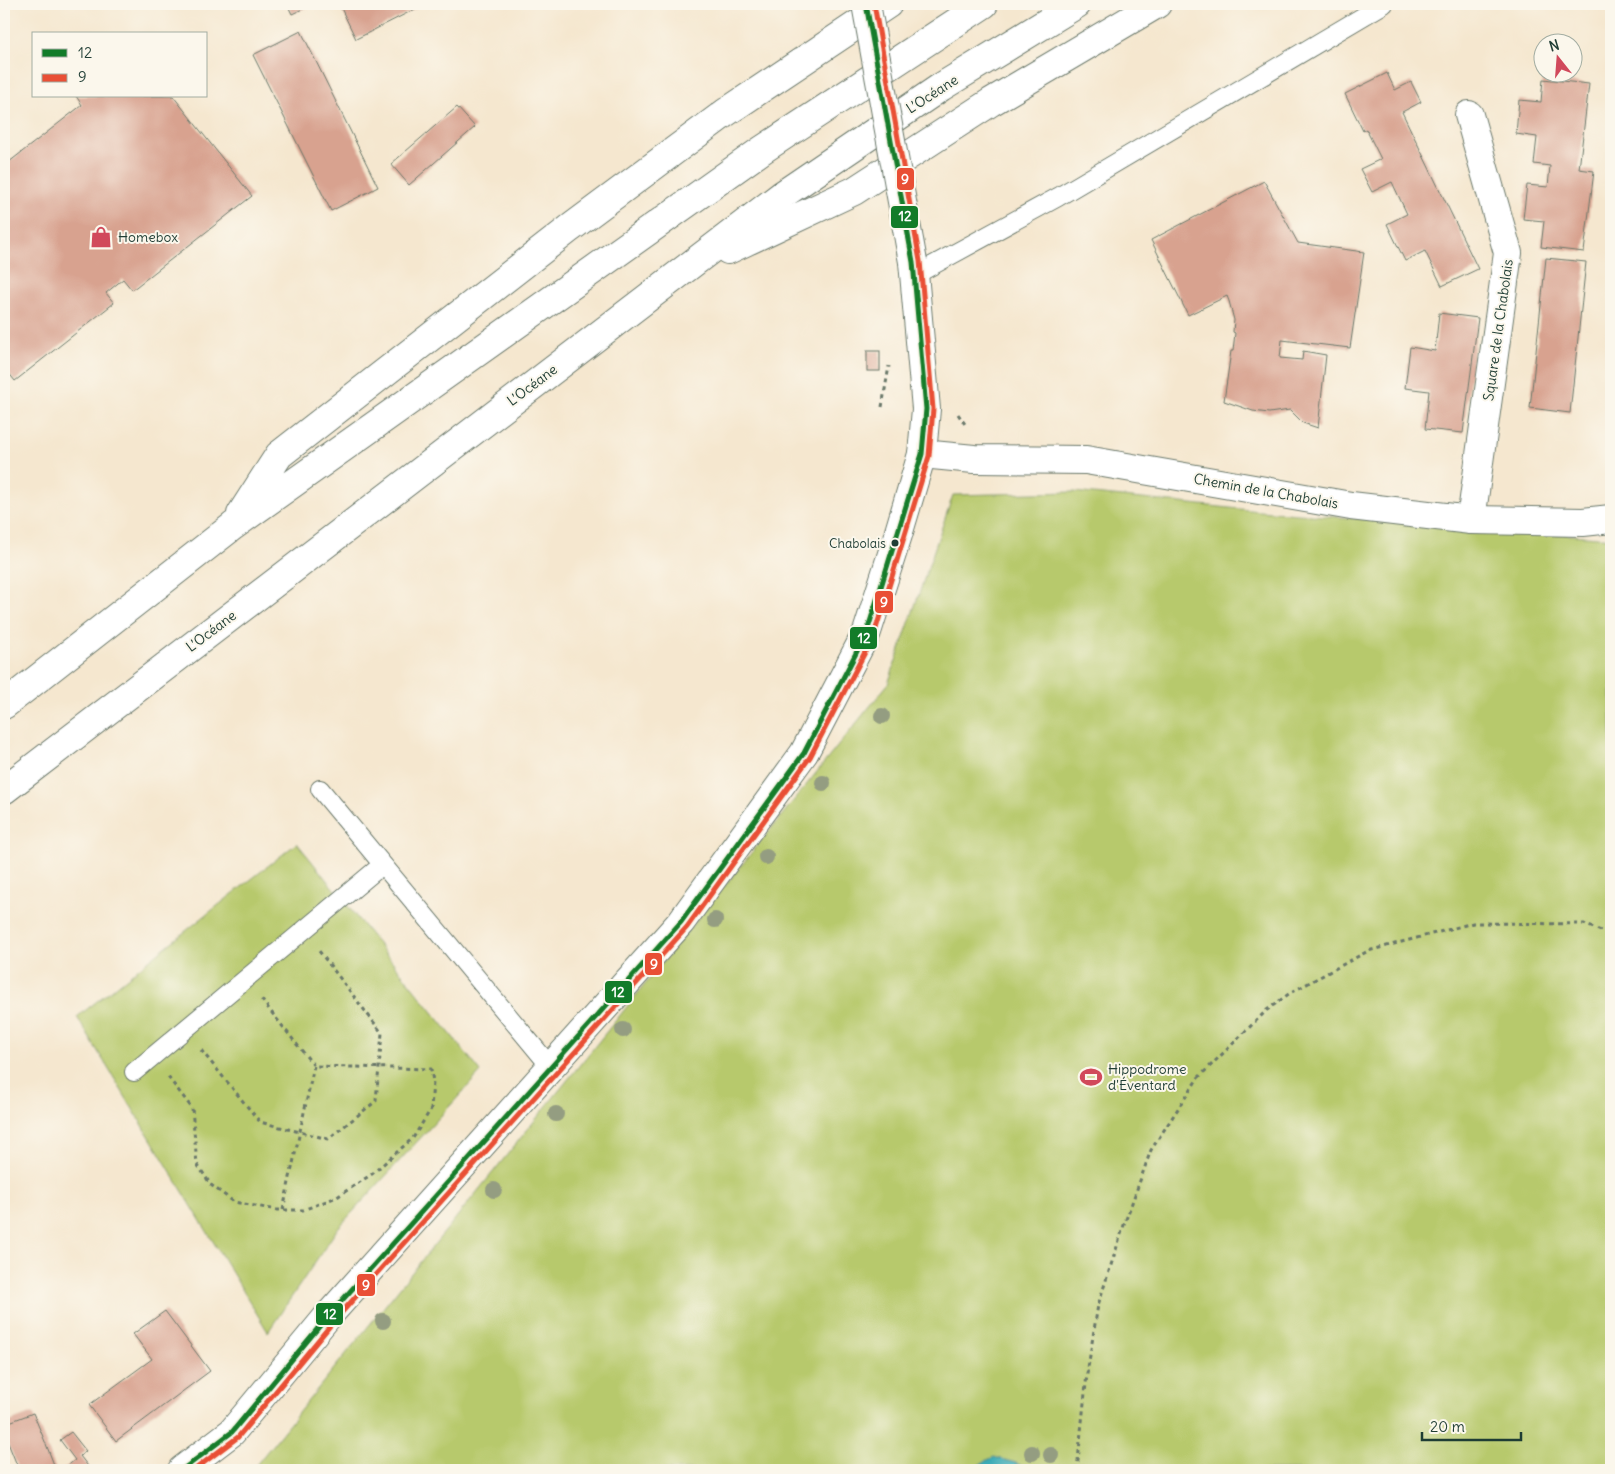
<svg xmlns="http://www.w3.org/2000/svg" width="1615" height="1474" font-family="Delius,sans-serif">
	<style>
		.green { fill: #b7c96c; stroke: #6b8350 }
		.water { fill: #3aabb6; stroke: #2c7475 }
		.building { fill: #d8a28f }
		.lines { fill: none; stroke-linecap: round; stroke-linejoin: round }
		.lane-casing { stroke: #6a786a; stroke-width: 20 }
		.street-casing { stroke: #6a786a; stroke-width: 30 }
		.secondary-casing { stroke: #6a786a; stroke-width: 30 }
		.highway-casing { stroke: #6a786a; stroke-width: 30 }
		.path { stroke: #6a786a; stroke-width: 3; stroke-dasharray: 4 4; stroke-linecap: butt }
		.lane { stroke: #fff; stroke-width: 18 }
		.street { stroke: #fff; stroke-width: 28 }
		.secondary { stroke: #fff; stroke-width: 28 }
		.highway { stroke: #fff; stroke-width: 28 }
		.secondary-bridge-casing { stroke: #6a786a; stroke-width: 30; stroke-linecap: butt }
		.secondary-bridge { stroke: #fff; stroke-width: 28 }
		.bus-1-casing { stroke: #fbf7ec; stroke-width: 9 }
		.bus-2-casing { stroke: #fbf7ec; stroke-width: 9 }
		.bus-1 { stroke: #127c29; stroke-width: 5 }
		.bus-2 { stroke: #e94f35; stroke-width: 5 }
		.tree { fill: #949d81 }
		.bus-dot { fill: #1f3d34; stroke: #fbf7ec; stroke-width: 2 }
		.labels { text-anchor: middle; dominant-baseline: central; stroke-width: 4; stroke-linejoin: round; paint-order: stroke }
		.bus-label { font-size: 13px; fill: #1f3d34; stroke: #fbf7ec; text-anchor: end }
		.street-label { font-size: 14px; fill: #1f3d34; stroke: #fbf7ec }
		.poi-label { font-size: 14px; fill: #1f3d34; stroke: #fbf7ec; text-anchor: start }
		.line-badge { stroke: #fbf7ec; stroke-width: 2 }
		.badge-label { font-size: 14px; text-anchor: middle; font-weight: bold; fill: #fff }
	</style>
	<rect width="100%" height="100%" fill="#fbf7ec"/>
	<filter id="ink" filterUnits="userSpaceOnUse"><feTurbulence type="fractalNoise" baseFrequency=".02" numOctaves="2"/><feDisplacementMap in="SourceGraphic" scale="10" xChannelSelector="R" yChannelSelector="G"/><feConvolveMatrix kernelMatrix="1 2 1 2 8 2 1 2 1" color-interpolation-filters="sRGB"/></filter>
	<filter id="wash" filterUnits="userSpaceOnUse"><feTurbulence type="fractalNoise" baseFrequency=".0096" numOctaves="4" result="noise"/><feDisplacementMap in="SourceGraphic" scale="20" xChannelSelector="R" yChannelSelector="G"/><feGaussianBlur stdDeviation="1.12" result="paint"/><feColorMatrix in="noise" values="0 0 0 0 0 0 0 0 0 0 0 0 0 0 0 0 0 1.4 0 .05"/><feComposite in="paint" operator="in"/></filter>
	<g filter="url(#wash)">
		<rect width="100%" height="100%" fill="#f5e7cf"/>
		<!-- green -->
		<g class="green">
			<polygon points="1074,492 1259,511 1611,538 1611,1470 252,1470 888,684 953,495"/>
			<polygon points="297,843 481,1072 338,1228 268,1332 77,1017"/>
		</g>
		<!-- water -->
		<polygon class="water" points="994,1457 1016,1463 1029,1470 971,1470 985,1461"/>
		<g id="blocks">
			<!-- building -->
			<g class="building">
				<polygon points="287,4 313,4 292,14"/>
				<polygon points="339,4 425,4 356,39"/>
				<polygon points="301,31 378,187 331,211 253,55"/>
				<polygon points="1387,73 1395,90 1411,82 1421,102 1402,112 1478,269 1442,286 1425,251 1405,261 1387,224 1407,214 1392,182 1372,192 1360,169 1381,159 1366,129 1363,131 1345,94"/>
				<polygon points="1543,79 1589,84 1579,169 1594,171 1584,252 1541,247 1544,221 1523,219 1527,185 1548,187 1550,166 1534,164 1537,137 1516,134 1519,100 1541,102"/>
				<polygon points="76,96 173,96 252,196 132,290 123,279 106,293 114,303 15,381 4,367 4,166 82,105"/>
				<polygon points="457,107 475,127 409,185 391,164"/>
				<polygon points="1264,181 1298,243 1364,252 1350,348 1282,340 1280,358 1302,360 1303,351 1326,355 1318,428 1303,423 1290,410 1269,413 1253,411 1224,401 1231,351 1233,351 1235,333 1233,332 1234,320 1229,301 1227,296 1188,315 1151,240"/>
				<polygon points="1546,258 1586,262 1570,413 1530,408"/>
				<polygon points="1439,313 1478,318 1463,433 1425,429 1429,391 1405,388 1410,347 1435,351"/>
				<rect x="867" y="351" width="13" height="20"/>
				<polygon points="165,1311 210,1371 116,1441 89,1405 152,1359 133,1334"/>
				<polygon points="33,1413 46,1444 56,1470 19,1470 4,1433 4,1424"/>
				<polygon points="71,1432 86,1451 80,1456 91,1470 62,1470 75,1460 60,1440"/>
			</g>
		</g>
	</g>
	<g filter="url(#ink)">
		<use href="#blocks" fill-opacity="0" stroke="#6a786a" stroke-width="1"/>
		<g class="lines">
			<!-- lane casing -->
			<g class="lane-casing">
				<g id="lane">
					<polyline points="913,276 1058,197 1384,4"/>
					<polyline points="320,789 550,1066"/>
					<polyline points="134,1072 382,865"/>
				</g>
			</g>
			<!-- street casing -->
			<g class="street-casing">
				<g id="street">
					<polyline points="1469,115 1508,253 1471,520"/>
					<polyline points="922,454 974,459 1086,460 1351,506 1471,520 1583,522 1611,519"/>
				</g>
			</g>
			<!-- secondary casing -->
			<g class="secondary-casing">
				<polyline id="secondary" points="182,1470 232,1432 328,1316 681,922 804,753 867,632 898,535 922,454 926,409 913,262"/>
			</g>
			<!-- highway casing -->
			<g class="highway-casing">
				<g id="highway">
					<polyline points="728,250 854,191 991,102 1157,4"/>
					<polyline points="241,514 279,455 569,229 725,113 888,4"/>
					<polyline points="4,705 233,526 762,150 984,4"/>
					<polyline points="4,790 782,195 941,87 1077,4"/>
				</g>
			</g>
			<!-- path -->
			<g class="path">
				<polyline points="882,407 889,366"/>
				<polyline points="958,414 967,427"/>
				<polyline points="201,1050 260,1122 328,1139 376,1101 382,1033 319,951"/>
				<polyline points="168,1077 192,1108 197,1164 211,1185 234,1202 277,1210 303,1210 337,1197 372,1174 413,1138 431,1109 433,1082 431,1069 314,1066 261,999"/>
				<polyline points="283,1210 314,1066"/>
				<polyline points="1077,1470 1087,1374 1098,1305 1124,1225 1151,1150 1198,1078 1267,1010 1290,993 1368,951 1473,923 1584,924 1611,935"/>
			</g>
			<!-- lane -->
			<use href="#lane" class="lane"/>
			<!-- street -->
			<use href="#street" class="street"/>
			<!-- secondary -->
			<use href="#secondary" class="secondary"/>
			<!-- highway -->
			<use href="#highway" class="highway"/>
			<!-- secondary-bridge casing -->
			<g class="secondary-bridge-casing">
				<polyline id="secondary-bridge" points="866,4 913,262"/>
			</g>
			<!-- secondary-bridge -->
			<use href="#secondary-bridge" class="secondary-bridge"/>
			<!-- bus-1 casing -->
			<g class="bus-1-casing">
				<polyline id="bus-1" points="182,1470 232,1432 328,1316 681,922 804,753 867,632 922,454 926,409 913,262 866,4"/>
			</g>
			<!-- bus-2 casing -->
			<g class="bus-2-casing">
				<polyline id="bus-2" points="194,1470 238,1437 334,1321 687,927 810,757 874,635 929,456 933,409 920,261 874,4"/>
			</g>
			<!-- bus-1 -->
			<use href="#bus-1" class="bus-1"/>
			<!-- bus-2 -->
			<use href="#bus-2" class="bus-2"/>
		</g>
		<!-- trees -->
		<g class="tree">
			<circle cx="882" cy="716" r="8"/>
			<circle cx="823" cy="783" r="8"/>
			<circle cx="766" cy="857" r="8"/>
			<circle cx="715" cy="920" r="8"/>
			<circle cx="623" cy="1030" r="8"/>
			<circle cx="556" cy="1114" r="8"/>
			<circle cx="494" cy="1190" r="8"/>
			<circle cx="383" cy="1321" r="8"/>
			<circle cx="1032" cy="1453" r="8"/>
			<circle cx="1051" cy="1455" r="8"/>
		</g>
	</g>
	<!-- icons -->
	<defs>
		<g id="shop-bare" transform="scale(1.725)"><path d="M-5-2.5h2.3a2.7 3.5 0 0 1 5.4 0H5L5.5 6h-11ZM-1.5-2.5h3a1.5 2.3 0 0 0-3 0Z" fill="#d1495b" stroke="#fbf7ec" stroke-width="2.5" paint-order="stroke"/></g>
		<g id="stadium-bare" transform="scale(1.725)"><path d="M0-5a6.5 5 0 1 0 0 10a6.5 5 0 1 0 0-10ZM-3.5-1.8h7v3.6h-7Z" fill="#d1495b" stroke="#fbf7ec" stroke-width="2.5" paint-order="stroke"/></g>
	</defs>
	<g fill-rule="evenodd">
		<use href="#shop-bare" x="101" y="237"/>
		<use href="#stadium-bare" x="1091" y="1077"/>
	</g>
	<!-- markers -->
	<circle class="bus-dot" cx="895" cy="543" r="4.5"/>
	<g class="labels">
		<!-- bus labels -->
		<g class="bus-label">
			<text x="886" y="543">Chabolais</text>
		</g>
		<!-- street labels -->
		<g class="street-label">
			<text transform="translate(932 94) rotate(-33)">L’Océane</text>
			<text transform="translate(1498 330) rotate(-82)">Square de la Chabolais</text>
			<text transform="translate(532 385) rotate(-37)">L’Océane</text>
			<text transform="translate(1266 491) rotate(10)">Chemin de la Chabolais</text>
			<text transform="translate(211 631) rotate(-37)">L’Océane</text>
		</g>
		<!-- poi labels -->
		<g class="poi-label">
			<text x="118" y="237">Homebox</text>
			<text x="1108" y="1069">Hippodrome<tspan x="1108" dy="16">d'Éventard</tspan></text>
		</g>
	</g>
	<g class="line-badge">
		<rect x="896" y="167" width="19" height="24" rx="5" fill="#e94f35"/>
		<rect x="890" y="205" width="29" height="24" rx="5" fill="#127c29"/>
		<rect x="874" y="590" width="20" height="24" rx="5" fill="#e94f35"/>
		<rect x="849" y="626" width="29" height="24" rx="5" fill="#127c29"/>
		<rect x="644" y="952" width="19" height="24" rx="5" fill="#e94f35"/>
		<rect x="604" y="980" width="29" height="24" rx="5" fill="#127c29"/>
		<rect x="356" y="1273" width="20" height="24" rx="5" fill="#e94f35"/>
		<rect x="315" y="1302" width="29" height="24" rx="5" fill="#127c29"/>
	</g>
	<g class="badge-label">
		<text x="905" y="184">9</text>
		<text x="905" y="221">12</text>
		<text x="884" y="607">9</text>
		<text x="864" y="643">12</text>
		<text x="654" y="969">9</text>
		<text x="618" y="997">12</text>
		<text x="366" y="1290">9</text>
		<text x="330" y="1319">12</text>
	</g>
	<!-- margin -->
	<rect width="1615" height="1474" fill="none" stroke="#fbf7ec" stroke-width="20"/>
	<!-- legend -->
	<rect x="32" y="32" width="175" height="65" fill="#fbf7ec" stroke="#a3ada2"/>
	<rect x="42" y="49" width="25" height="8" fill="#127c29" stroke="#a3ada2"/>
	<text x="78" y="58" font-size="15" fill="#1f3d34">12</text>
	<rect x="42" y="74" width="25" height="8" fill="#e94f35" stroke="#a3ada2"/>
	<text x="78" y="82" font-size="15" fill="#1f3d34">9</text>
	<!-- north arrow -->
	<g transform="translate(1558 58) rotate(343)"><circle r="24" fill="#fbf7ec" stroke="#a3ada2"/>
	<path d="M0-4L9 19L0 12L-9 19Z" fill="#d1495b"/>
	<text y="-8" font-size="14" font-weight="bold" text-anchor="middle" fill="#1f3d34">N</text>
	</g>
	<!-- scale -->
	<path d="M1422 1432v8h99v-8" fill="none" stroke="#1f3d34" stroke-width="2.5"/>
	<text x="1430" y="1432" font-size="15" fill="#1f3d34" stroke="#fbf7ec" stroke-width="4" paint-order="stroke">20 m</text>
</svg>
